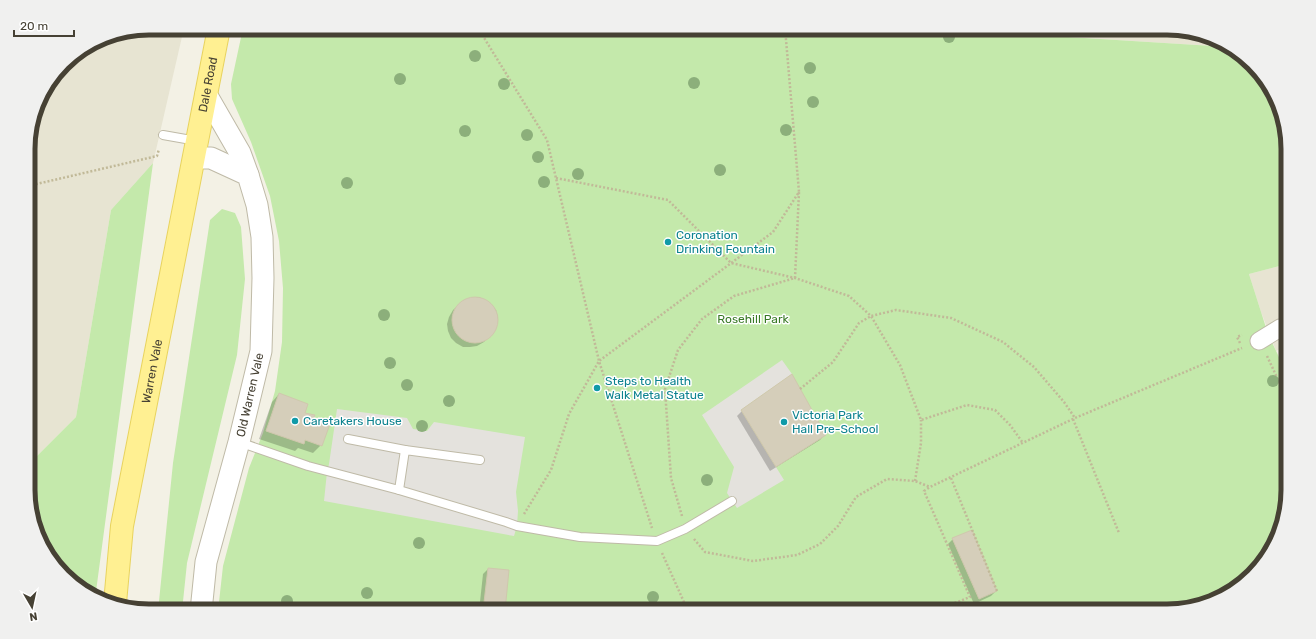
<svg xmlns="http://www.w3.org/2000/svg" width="1316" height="639" font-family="Rubik,sans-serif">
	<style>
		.residential { fill: #e7e4d2 }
		.education { fill: #ede9ce }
		.green { fill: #c4e9ab }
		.parking { fill: #e4e2dd }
		.shadow { fill: #0003 }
		.building { fill: #d5ceba; stroke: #d0c8ad }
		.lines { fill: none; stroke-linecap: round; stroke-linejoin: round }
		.service-casing { stroke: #bfbaa7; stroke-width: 10 }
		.minor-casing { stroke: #bfbaa7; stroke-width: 19 }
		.tertiary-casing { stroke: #bfbaa7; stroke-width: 23 }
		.primary-casing { stroke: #e8d35e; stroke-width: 24 }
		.path { stroke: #c1b998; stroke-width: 2.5; stroke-dasharray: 2 2; stroke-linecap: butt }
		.service { stroke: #fff; stroke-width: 8 }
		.minor { stroke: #fff; stroke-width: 17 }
		.tertiary { stroke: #fff; stroke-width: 21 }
		.primary { stroke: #fff092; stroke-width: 22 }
		.tree { fill: #8caf7b }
		.culture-dot { fill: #0f9aa8; stroke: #fff; stroke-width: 1.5 }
		.labels { text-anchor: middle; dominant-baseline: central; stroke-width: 3; stroke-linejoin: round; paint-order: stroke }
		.street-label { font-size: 12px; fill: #464134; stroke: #fff }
		.culture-label { font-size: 12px; fill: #0d838f; stroke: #fff; text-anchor: start }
		.park-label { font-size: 12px; fill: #387925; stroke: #fff }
		.rim { fill: none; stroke: #464134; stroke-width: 5 }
	</style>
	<rect width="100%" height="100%" fill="#f3f1e5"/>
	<!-- residential -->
	<g class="residential">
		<polygon points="149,28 184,28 153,163 111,210 76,417 32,461 29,462 28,141 40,96 69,58 103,37"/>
		<polygon points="1052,28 1167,28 1220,40 1229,47 1052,36"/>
		<polygon points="1287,264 1288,345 1276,351 1261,312 1249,274"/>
	</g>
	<!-- education -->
	<polygon class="education" points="35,114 32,168 28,169 28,141"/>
	<!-- green -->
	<g class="green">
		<polygon points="243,28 1052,28 1052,36 1229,47 1263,75 1287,133 1287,264 1249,274 1268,334 1288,376 1288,490 1276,543 1235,591 1175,611 218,611 223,566 249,468 263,433 275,391 282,342 283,288 279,241 270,196 251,142 232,99 231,84"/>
		<polygon points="153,163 95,599 53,564 29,506 29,493 32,461 76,417 111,210"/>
		<polygon points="222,209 235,213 241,227 245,279 237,355 187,563 182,611 158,611 173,463 210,220"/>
	</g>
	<!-- parking -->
	<g class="parking">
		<polygon points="782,360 792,374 741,410 784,480 737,508 727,493 734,467 702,415"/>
		<polygon points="337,409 407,418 413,429 427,431 434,422 525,437 516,492 518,511 517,526 514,536 324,501 327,472 329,464"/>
	</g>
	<!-- shadow -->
	<g class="shadow">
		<polygon points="479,297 485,300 491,304 496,310 498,317 497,324 494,331 484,342 477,346 470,347 463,347 456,343 451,338 448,331 447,324 449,317 453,310 464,300 471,298"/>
		<polygon points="279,394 312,419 321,445 313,453 298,448 295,451 259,439 272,402"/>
		<polygon points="742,411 825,434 820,440 770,471 737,416"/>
		<polygon points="953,539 996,591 991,596 974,604 948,544"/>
		<polygon points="488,569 508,571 504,611 479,611 483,574"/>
	</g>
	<!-- building -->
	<g class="building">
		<circle cx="475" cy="320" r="23"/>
		<polygon points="792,374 826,435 776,467 741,410"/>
		<polygon points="279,393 308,404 305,413 315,415 313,419 330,424 322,446 305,440 304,444 266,431"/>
		<polygon points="972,530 997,591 979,599 952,538"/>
		<polygon points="488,568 509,570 505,611 483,611"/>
	</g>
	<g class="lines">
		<!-- service casing -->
		<g class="service-casing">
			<g id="service">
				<polyline points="163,135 197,141"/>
				<polyline points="348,439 405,450"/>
				<polyline points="239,442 308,466 399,490 405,450 480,460"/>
				<polyline points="399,490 506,522 517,526 580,537 657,541 685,529 732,501"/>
			</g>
		</g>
		<!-- minor casing -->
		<g class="minor-casing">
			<polyline id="minor" points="1259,341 1280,328 1288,328"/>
		</g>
		<!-- tertiary casing -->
		<g class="tertiary-casing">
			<g id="tertiary">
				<polyline points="206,94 240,153 248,175"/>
				<polyline points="194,158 211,158 248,175 257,205 262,237 263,278 261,351 239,442 206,562 201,611"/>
			</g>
		</g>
		<!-- primary casing -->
		<g class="primary-casing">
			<g id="primary">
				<path id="s1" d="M115,603L122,526L219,28"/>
			</g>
		</g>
		<!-- path -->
		<g class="path">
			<polyline points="478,28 547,140 599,361 652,528"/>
			<polyline points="556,178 668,200 731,263 795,278 849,296 871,316 896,310 951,318 1003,342 1034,367 1064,402 1075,418"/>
			<polyline points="28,186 157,156 159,149"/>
			<polyline points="1240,343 1237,337 1242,335"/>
			<polyline points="1267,356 1288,401"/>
			<polyline points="800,389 833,362 859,323 871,316 900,365 921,420 967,405 995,410 1010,425 1023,443"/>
			<polyline points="1073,419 1119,533"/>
			<polyline points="951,478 997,591"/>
			<polyline points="915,481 921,443 921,420"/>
			<polyline points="524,514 551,470 569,414 599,361 773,232 799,192 785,28"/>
			<polyline points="682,516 671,478 665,389 678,350 702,319 734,296 795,278 799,192"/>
			<polyline points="694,539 705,552 753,561 797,555 820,544 838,526 856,497 887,479 915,481 930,487"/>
			<polyline points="662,553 688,611"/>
			<polyline points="941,611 947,606 970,597 924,491 930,487 1075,418 1242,348"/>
		</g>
		<!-- service -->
		<use href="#service" class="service"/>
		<!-- minor -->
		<use href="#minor" class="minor"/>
		<!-- tertiary -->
		<use href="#tertiary" class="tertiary"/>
		<!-- primary -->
		<use href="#primary" class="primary"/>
	</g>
	<!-- trees -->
	<g class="tree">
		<circle cx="949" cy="37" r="6"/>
		<circle cx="475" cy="56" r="6"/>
		<circle cx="810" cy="68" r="6"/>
		<circle cx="400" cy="79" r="6"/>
		<circle cx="694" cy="83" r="6"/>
		<circle cx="504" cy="84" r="6"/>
		<circle cx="813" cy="102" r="6"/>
		<circle cx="786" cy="130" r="6"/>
		<circle cx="465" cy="131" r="6"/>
		<circle cx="527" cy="135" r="6"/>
		<circle cx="538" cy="157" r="6"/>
		<circle cx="720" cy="170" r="6"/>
		<circle cx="578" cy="174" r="6"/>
		<circle cx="544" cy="182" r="6"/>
		<circle cx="347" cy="183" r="6"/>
		<circle cx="384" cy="315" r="6"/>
		<circle cx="390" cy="363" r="6"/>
		<circle cx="1273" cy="381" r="6"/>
		<circle cx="407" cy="385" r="6"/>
		<circle cx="449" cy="401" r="6"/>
		<circle cx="422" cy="426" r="6"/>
		<circle cx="707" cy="480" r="6"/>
		<circle cx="419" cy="543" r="6"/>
		<circle cx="367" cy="593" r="6"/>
		<circle cx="653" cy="597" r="6"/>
		<circle cx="287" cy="601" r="6"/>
	</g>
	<!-- markers -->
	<g class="culture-dot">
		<circle cx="668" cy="242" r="4"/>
		<circle cx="597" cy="388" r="4"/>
		<circle cx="295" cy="421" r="4"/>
		<circle cx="784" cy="422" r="4"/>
	</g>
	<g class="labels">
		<!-- street labels -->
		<g class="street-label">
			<text stroke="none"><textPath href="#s1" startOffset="527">Dale Road</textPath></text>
			<text stroke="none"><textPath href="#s1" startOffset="235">Warren Vale</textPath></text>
			<text transform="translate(250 395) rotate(-77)">Old Warren Vale</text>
		</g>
		<!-- culture labels -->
		<g class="culture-label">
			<text x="676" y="235">Coronation<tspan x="676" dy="14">Drinking Fountain</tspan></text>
			<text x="605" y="381">Steps to Health<tspan x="605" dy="14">Walk Metal Statue</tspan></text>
			<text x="792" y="415">Victoria Park<tspan x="792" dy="14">Hall Pre-School</tspan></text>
			<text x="303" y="421">Caretakers House</text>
		</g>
		<!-- park labels -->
		<g class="park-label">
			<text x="753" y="319">Rosehill Park</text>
		</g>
	</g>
	<!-- crop -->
	<path d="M0 0H1316V639H0ZM149 35H1167A114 114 0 0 1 1281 149V490A114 114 0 0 1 1167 604H149A114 114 0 0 1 35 490V149A114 114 0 0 1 149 35Z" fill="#f0f0ef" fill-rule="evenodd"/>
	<path class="rim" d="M149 35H1167A114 114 0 0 1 1281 149V490A114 114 0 0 1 1167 604H149A114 114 0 0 1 35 490V149A114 114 0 0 1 149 35Z"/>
	<!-- north arrow -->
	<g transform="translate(32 607) rotate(171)" stroke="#ffffff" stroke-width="3" paint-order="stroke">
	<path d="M0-3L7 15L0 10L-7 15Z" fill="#464134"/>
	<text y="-6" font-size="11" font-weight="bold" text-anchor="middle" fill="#464134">N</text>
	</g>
	<!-- scale -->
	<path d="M14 30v6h60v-6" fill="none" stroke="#464134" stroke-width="2"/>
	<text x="20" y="30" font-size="12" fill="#464134" stroke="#ffffff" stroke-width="3" paint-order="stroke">20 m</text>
</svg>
